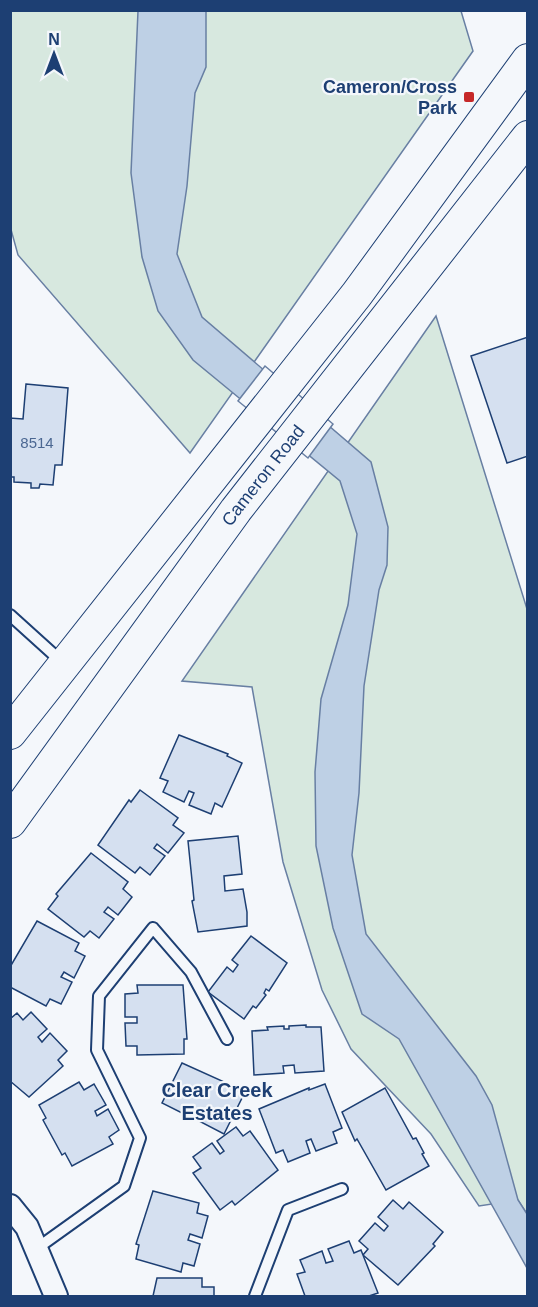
<svg xmlns="http://www.w3.org/2000/svg" width="538" height="1307" font-family="Helvetica,sans-serif">
	<style>
		.green { fill: #d7e8df; stroke: #687fa3; stroke-width: 1.5 }
		.water { fill: #bed0e5; stroke: #687fa3; stroke-width: 1.5 }
		.pier { fill: #f4f7fb; stroke: #687fa3; stroke-width: 1.5 }
		.building { fill: #d5e0f0; stroke: #1d3f73; stroke-width: 1.5 }
		.lines { fill: none; stroke-linecap: round; stroke-linejoin: round }
		.service-casing { stroke: #1d3f73; stroke-width: 14 }
		.minor-casing { stroke: #1d3f73; stroke-width: 26 }
		.secondary-casing { stroke: #1d3f73; stroke-width: 34 }
		.service { stroke: #f4f7fb; stroke-width: 10 }
		.minor { stroke: #f4f7fb; stroke-width: 22 }
		.secondary { stroke: #f4f7fb; stroke-width: 32 }
		.poi-dot { fill: #c62828; stroke: #f4f7fb; stroke-width: 2 }
		.labels { text-anchor: middle; dominant-baseline: central; stroke-width: 4.5; stroke-linejoin: round; paint-order: stroke }
		.number-label { font-size: 15px; fill: #4b6792 }
		.poi-label { font-size: 18px; font-weight: bold; fill: #1d3f73; stroke: #f4f7fb; text-anchor: end }
		.street-label { font-size: 18px; fill: #1d3f73; stroke: #f4f7fb }
		.neighbourhood-label { font-size: 20px; font-weight: bold; fill: #1d3f73; stroke: #f4f7fb }
	</style>
	<rect width="100%" height="100%" fill="#f4f7fb"/>
	<!-- green -->
	<g class="green">
		<polygon points="10,11 461,11 473,51 190,453 18,255 10,226"/>
		<polygon points="436,316 527,609 527,1214 518,1200 479,1206 431,1134 351,1049 322,990 283,862 252,687 182,681"/>
	</g>
	<!-- water -->
	<polygon class="water" points="138,11 206,11 206,67 195,93 187,186 177,254 202,317 371,462 388,527 387,565 379,590 364,686 359,793 352,855 366,934 476,1076 492,1105 518,1200 527,1214 527,1268 399,1039 362,1014 333,928 316,846 315,772 321,699 348,605 357,534 340,481 193,360 158,311 142,257 131,173"/>
	<!-- pier -->
	<polygon class="pier" points="265,366 333,424 308,458 238,401"/>
	<!-- building -->
	<g class="building">
		<polygon points="528,337 528,456 507,463 471,356"/>
		<polygon points="26,384 68,388 62,465 55,465 53,485 40,484 39,488 31,488 31,483 14,482 14,477 10,477 10,418 23,419"/>
		<polygon points="179,735 228,754 227,756 242,763 222,807 215,803 211,814 189,805 194,793 189,791 184,802 163,792 168,781 160,778"/>
		<polygon points="140,790 178,818 173,825 184,833 168,853 157,844 154,848 165,856 150,875 140,867 135,873 98,845 129,800 131,802"/>
		<polygon points="238,836 242,874 224,876 225,891 243,889 247,912 247,926 198,932 192,901 194,900 188,841"/>
		<polygon points="91,853 128,882 123,889 132,897 118,915 108,907 104,912 114,919 99,938 90,931 84,937 48,909 58,896 56,894"/>
		<polygon points="37,921 79,943 75,951 85,956 74,978 64,972 61,977 72,982 61,1004 50,999 46,1006 10,987 10,967"/>
		<polygon points="251,936 287,963 269,991 266,989 264,993 266,995 256,1008 253,1006 244,1019 208,992 227,967 233,972 238,965 232,960"/>
		<polygon points="137,985 183,985 187,1039 184,1039 184,1054 137,1055 137,1046 126,1046 125,1023 137,1023 137,1017 125,1017 125,994 138,993"/>
		<polygon points="31,1012 47,1029 38,1037 42,1042 50,1033 67,1051 58,1060 63,1066 29,1097 10,1081 10,1019 17,1013 23,1020"/>
		<polygon points="306,1025 306,1027 321,1027 324,1071 295,1073 294,1065 283,1066 284,1073 254,1075 252,1031 268,1030 267,1027 284,1026 284,1029 289,1029 289,1026"/>
		<polygon points="182,1063 231,1085 230,1087 244,1094 224,1134 197,1120 200,1114 191,1110 188,1116 162,1103"/>
		<polygon points="79,1082 84,1090 94,1084 106,1105 95,1111 97,1116 108,1109 119,1130 109,1137 113,1144 72,1166 65,1153 62,1155 43,1120 46,1118 39,1105"/>
		<polygon points="325,1084 342,1128 333,1132 337,1143 316,1151 311,1139 306,1141 310,1153 288,1162 283,1150 276,1153 259,1109 309,1088 309,1090"/>
		<polygon points="385,1088 413,1139 416,1138 424,1153 422,1154 429,1166 386,1190 357,1139 355,1141 342,1112"/>
		<polygon points="236,1127 243,1136 250,1131 278,1170 235,1205 232,1201 220,1210 193,1173 201,1168 193,1157 212,1143 220,1154 224,1151 217,1141"/>
		<polygon points="153,1191 199,1203 197,1213 208,1216 202,1238 190,1234 188,1240 200,1244 194,1266 183,1263 181,1272 136,1259 139,1245 136,1244"/>
		<polygon points="393,1200 403,1209 409,1202 443,1232 433,1244 435,1246 398,1285 363,1255 368,1249 359,1241 375,1223 384,1231 388,1226 378,1217"/>
		<polygon points="349,1241 354,1253 361,1250 378,1293 369,1296 305,1296 297,1274 305,1272 300,1260 322,1251 326,1263 333,1261 328,1249"/>
		<polygon points="157,1278 202,1278 202,1287 214,1287 214,1296 153,1296"/>
	</g>
	<g class="lines">
		<!-- service casing -->
		<g class="service-casing">
			<g id="service">
				<polyline points="10,615 62,662"/>
				<polyline points="36,1249 124,1186 140,1138 97,1050 99,996 153,928 191,972 227,1039"/>
				<polyline points="255,1296 288,1210 342,1189"/>
			</g>
		</g>
		<!-- minor casing -->
		<g class="minor-casing">
			<polyline id="minor" points="10,1206 27,1227 56,1296"/>
		</g>
		<!-- secondary casing -->
		<g class="secondary-casing">
			<g id="secondary">
				<polyline points="10,733 357,294 528,60"/>
				<path id="s1" d="M10,822L236,510L528,137"/>
			</g>
		</g>
		<!-- service -->
		<use href="#service" class="service"/>
		<!-- minor -->
		<use href="#minor" class="minor"/>
		<!-- secondary -->
		<use href="#secondary" class="secondary"/>
	</g>
	<!-- markers -->
	<rect class="poi-dot" x="463" y="91" width="12" height="12" rx="3"/>
	<g class="labels">
		<!-- number labels -->
		<g class="number-label">
			<text x="37" y="442">8514</text>
		</g>
		<!-- poi labels -->
		<g class="poi-label">
			<text x="457" y="87">Cameron/Cross<tspan x="457" dy="21">Park</tspan></text>
		</g>
		<!-- street labels -->
		<g class="street-label">
			<text stroke="none"><textPath href="#s1" startOffset="429">Cameron Road</textPath></text>
		</g>
		<!-- neighbourhood labels -->
		<g class="neighbourhood-label">
			<text x="217" y="1090">Clear Creek<tspan x="217" dy="23">Estates</tspan></text>
		</g>
	</g>
	<!-- border -->
	<rect width="538" height="1307" fill="none" stroke="#1d3f73" stroke-width="24"/>
	<!-- north arrow -->
	<g transform="translate(54 54)" stroke="#f4f7fb" stroke-width="4.5" paint-order="stroke">
	<path d="M0-4.5L10 22L0 15L-10 22Z" fill="#1d3f73"/>
	<text y="-9" font-size="16" font-weight="bold" text-anchor="middle" fill="#1d3f73">N</text>
	</g>
</svg>
